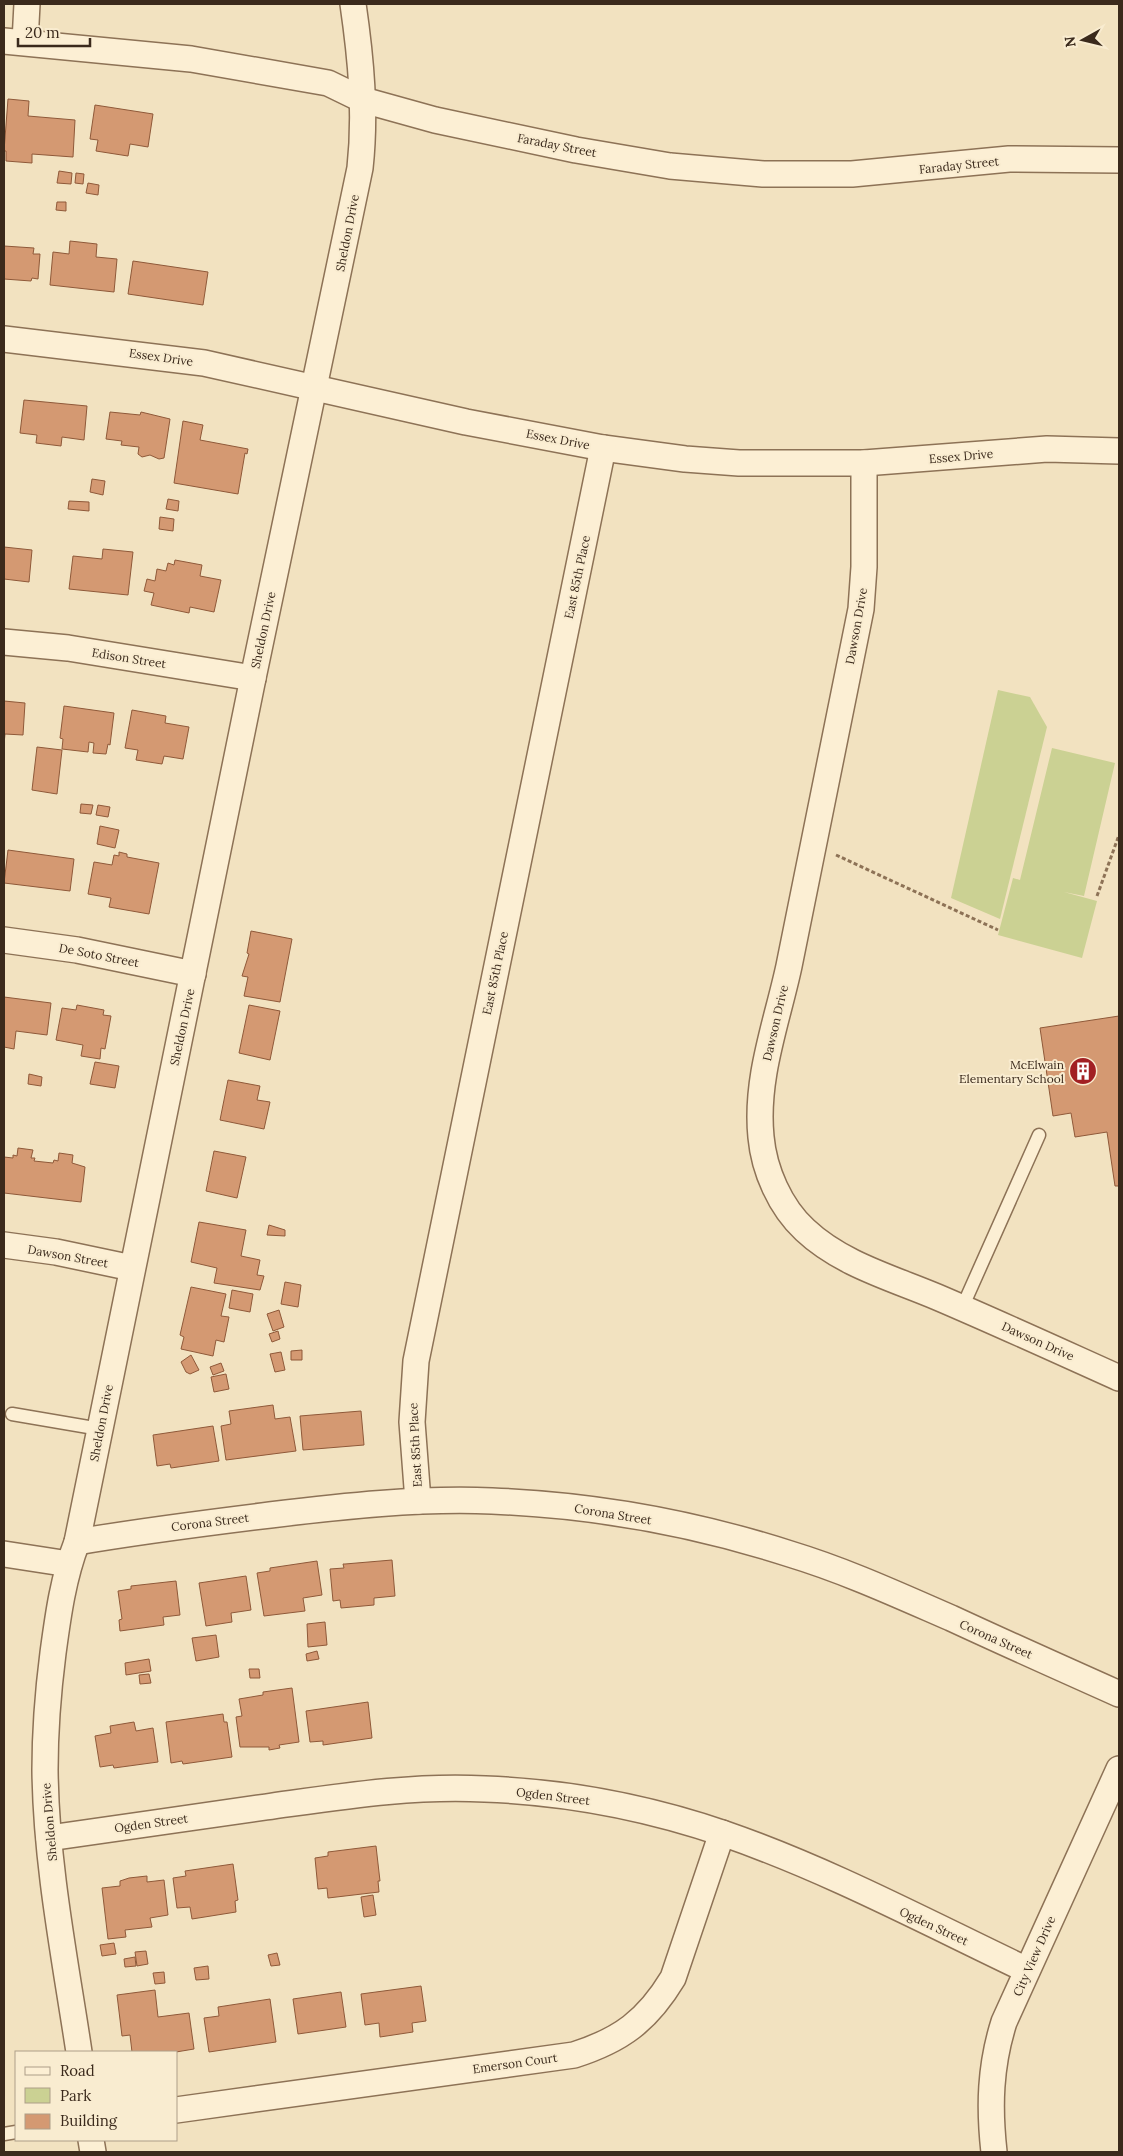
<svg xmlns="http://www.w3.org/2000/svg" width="1123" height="2156" font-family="Lora,serif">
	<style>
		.green { fill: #cbd193 }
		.building { fill: #d49972; stroke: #8f5939 }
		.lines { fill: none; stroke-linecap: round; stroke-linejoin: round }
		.lane-casing { stroke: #8d7256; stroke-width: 15 }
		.street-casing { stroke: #8d7256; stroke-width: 28 }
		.path { stroke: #8d7256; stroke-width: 3; stroke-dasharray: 4 2.5; stroke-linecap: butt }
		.lane { stroke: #fcefd4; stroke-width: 12 }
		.street { stroke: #fcefd4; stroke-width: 25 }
		.labels { text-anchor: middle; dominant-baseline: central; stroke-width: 4; stroke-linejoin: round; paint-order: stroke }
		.street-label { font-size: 12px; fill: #3b2a1c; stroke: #f9ecd0 }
		.poi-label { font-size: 12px; fill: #3b2a1c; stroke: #f9ecd0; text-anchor: end }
	</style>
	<rect width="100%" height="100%" fill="#f2e2c0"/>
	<!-- green -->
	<g class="green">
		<polygon points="998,690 1030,697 1047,727 1000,919 951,898"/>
		<polygon points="1052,748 1115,763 1084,896 1064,892 1097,901 1082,958 998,935 1013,878 1020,880"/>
	</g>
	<!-- building -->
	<g class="building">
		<polygon points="8,99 29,101 28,116 75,120 73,157 32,154 32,163 6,161 6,151 4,151"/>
		<polygon points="95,105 153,114 148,147 130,144 128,156 96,151 98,140 90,139"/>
		<polygon points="59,171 72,173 71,184 57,183"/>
		<polygon points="76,173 84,174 83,184 75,183"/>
		<polygon points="88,183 99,185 98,195 86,193"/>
		<polygon points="57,202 66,202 66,211 56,210"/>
		<polygon points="70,241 97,244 96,257 117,259 114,292 50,285 53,252 69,254"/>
		<polygon points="4,246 34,248 33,254 40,254 38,279 32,278 31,281 4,279"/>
		<polygon points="133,261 208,272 203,305 128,294"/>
		<polygon points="24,400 87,406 84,440 62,437 61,446 36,443 37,435 20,433"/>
		<polygon points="110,412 140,415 141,412 170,419 164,458 159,459 150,455 142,457 138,454 139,447 121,445 122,441 106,439"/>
		<polygon points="183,421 203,425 200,440 248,449 247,454 245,453 238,494 174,483"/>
		<polygon points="92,479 105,481 103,495 90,492"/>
		<polygon points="168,499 179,501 178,511 166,509"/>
		<polygon points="69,501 89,502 89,511 68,509"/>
		<polygon points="160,517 174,519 173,531 159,529"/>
		<polygon points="4,547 32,550 29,582 4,579"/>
		<polygon points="103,549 133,552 128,595 69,589 73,556 102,559"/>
		<polygon points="175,560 202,565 200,576 221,580 214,612 190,607 189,613 151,605 154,593 144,591 147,579 155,581 157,569 166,571 168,563 174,565"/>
		<polygon points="4,701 25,703 23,735 5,734 4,744"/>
		<polygon points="64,706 114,713 110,745 108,744 106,754 93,753 94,743 89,742 88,752 62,749 63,739 60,738"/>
		<polygon points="132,710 166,716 165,723 189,727 183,759 164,756 162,764 136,760 138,750 125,748"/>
		<polygon points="37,747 62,750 57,794 32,790"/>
		<polygon points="81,804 93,805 91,814 80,813"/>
		<polygon points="98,805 110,807 108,817 96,815"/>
		<polygon points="100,826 119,830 115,848 97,844"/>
		<polygon points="8,850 74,859 70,891 4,883"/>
		<polygon points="119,852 127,854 127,857 159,863 149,914 109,907 111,898 88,894 94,862 112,865 114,855 119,856"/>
		<polygon points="251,931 292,939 280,1002 244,996 248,977 242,976 249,954 247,953"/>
		<polygon points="4,997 51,1003 47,1035 16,1031 14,1049 4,1047"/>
		<polygon points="77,1005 104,1010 103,1015 111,1016 105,1049 101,1048 100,1059 81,1056 83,1045 56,1040 62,1008 76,1010"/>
		<polygon points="249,1005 280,1011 270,1060 239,1053"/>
		<polygon points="1119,1016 1119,1186 1115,1186 1107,1132 1075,1137 1071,1113 1053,1116 1040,1028"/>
		<polygon points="95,1062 119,1066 115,1088 90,1084"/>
		<polygon points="29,1074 42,1077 41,1086 28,1084"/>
		<polygon points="228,1080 260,1086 257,1100 270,1102 264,1129 220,1120"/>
		<polygon points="18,1148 33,1150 31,1158 35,1158 34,1161 53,1163 54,1160 58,1161 59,1153 73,1155 72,1163 85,1167 81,1202 4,1193 4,1157 13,1158 13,1155 17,1156"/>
		<polygon points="214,1151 246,1157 237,1198 206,1191"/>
		<polygon points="199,1222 246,1230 241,1256 260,1260 257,1275 264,1276 260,1290 214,1283 217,1268 191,1262"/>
		<polygon points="269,1225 285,1230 285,1236 267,1235"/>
		<polygon points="285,1282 301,1285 298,1307 281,1304"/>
		<polygon points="191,1287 226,1294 221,1316 229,1317 224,1342 216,1340 213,1356 181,1349 184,1337 180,1335"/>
		<polygon points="232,1290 253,1294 250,1312 229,1308"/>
		<polygon points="279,1310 284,1327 273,1331 267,1314"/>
		<polygon points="278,1331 280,1339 272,1342 269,1334"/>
		<polygon points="302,1350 302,1360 291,1360 291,1351"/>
		<polygon points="281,1352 285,1370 275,1372 270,1354"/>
		<polygon points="191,1355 199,1370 190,1374 186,1372 181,1362"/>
		<polygon points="221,1363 224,1371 213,1375 210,1367"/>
		<polygon points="226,1374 229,1389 214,1392 211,1377"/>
		<polygon points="273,1405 275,1419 290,1417 296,1451 226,1460 221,1426 231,1424 229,1411"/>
		<polygon points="361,1411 364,1445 303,1450 300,1416"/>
		<polygon points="213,1426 219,1461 171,1468 170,1464 157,1466 153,1435"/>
		<polygon points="392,1560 395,1596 374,1598 374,1605 341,1608 340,1600 333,1601 330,1569 344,1568 343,1564 345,1564"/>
		<polygon points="317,1561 322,1595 303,1598 305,1611 264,1616 257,1573 270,1571 270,1568"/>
		<polygon points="246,1576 251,1610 231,1613 232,1622 206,1626 199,1583"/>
		<polygon points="176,1581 180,1615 163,1617 164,1625 120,1631 119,1620 122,1619 118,1591 131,1589 131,1586"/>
		<polygon points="325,1622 327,1645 308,1647 307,1624"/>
		<polygon points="216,1635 219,1657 196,1661 192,1638"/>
		<polygon points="317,1651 319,1659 307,1661 306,1654"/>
		<polygon points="149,1659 151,1671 126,1675 125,1663"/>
		<polygon points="249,1669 259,1669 260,1678 250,1678"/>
		<polygon points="149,1674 151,1683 140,1684 139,1675"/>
		<polygon points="292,1688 299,1742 279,1745 280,1748 269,1750 269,1747 240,1747 236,1717 242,1716 239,1699 263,1695 263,1692"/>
		<polygon points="368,1702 372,1738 323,1745 323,1741 310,1742 306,1711"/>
		<polygon points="223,1714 224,1722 227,1722 232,1757 183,1764 182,1761 171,1763 166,1722"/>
		<polygon points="134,1722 136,1731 153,1728 158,1762 114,1768 113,1765 100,1767 95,1736 111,1733 110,1726"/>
		<polygon points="376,1846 380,1881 378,1881 379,1892 328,1898 327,1888 318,1889 315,1858 328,1856 328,1852"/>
		<polygon points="233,1864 238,1900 235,1901 236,1912 192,1919 190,1907 177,1908 173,1878 186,1876 185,1871"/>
		<polygon points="147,1876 147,1882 164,1880 168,1915 150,1918 152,1927 125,1930 126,1937 108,1939 102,1888 120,1886 120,1881 129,1878"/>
		<polygon points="373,1895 376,1915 364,1917 361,1897"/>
		<polygon points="114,1943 116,1954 102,1956 100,1945"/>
		<polygon points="146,1951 148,1964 137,1966 135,1952"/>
		<polygon points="277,1953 280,1965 271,1966 268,1955"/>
		<polygon points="135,1957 136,1966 125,1967 124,1959"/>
		<polygon points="208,1966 209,1979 196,1980 194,1968"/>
		<polygon points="164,1972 165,1983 155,1984 153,1973"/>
		<polygon points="421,1986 426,2021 412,2023 413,2032 380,2037 379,2023 365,2025 361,1994"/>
		<polygon points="155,1990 158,2017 189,2013 194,2049 176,2052 132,2052 130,2035 122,2036 117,1995"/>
		<polygon points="341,1992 346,2027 298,2034 293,1999"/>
		<polygon points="270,1999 276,2042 209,2052 204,2018 219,2016 218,2007"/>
	</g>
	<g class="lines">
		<!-- lane casing -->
		<g class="lane-casing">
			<g id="lane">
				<polyline points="962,1308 1039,1135"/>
				<polyline points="12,1414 100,1429"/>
				<polyline points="4,2134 16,2132"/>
			</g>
		</g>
		<!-- street casing -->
		<g class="street-casing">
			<g id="street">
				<polyline points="4,41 191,59 328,83 363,100 435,120 576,150 670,166 763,174 852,174 1009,159 1119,160"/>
				<polyline points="25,42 27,4"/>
				<polyline points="4,339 204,363 466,422 603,448 685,459 739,463 864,463 1047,449 1119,451"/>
				<path d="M864,463V567L861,609C837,728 813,847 789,966C777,1022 755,1078 761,1137C764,1170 780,1207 805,1230C841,1264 892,1278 937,1297C998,1323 1059,1351 1119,1378"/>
				<polyline points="4,642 68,648 253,678"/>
				<polyline points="4,940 77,950 193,974"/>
				<polyline points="4,1245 56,1252 132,1268"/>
				<polyline points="418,1501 412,1422 416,1361 603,448"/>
				<path d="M77,1542C141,1531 205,1523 270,1515C344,1506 418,1498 492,1501C593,1505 694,1523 790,1554C846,1571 898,1595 951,1618C1007,1644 1063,1669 1119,1694"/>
				<polyline points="4,1554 69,1564"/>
				<path d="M49,1838C121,1828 194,1817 266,1807C339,1797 411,1785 485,1789C565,1792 649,1808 725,1834C829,1870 928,1923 1027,1970"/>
				<path d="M79,2052C65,1959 46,1864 45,1770C45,1731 48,1692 53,1653C58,1616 63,1578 77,1542L253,678L360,168C366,113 361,59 353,4"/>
				<path d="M176,2110L574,2055C621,2040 647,2021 673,1978L722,1833"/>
				<polyline points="91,2140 93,2152"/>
				<path d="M994,2152C989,2107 990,2066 1004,2022L1119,1769"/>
			</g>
		</g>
		<!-- path -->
		<g class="path">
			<polyline points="836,855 998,930"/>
			<polyline points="1097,896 1119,835"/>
		</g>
		<!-- lane -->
		<use href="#lane" class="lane"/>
		<!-- street -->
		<use href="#street" class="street"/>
	</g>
	<!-- icons -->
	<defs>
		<g id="building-disc" transform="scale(1.4375)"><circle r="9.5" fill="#a22023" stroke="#f9ecd0"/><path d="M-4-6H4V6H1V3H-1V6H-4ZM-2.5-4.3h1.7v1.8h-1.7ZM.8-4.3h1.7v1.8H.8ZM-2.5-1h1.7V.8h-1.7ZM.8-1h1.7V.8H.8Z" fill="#fff"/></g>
	</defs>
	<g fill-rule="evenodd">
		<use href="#building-disc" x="1083" y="1071"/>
	</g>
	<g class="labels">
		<!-- street labels -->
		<g class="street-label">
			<text transform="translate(557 145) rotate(11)">Faraday Street</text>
			<text transform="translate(959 165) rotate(-6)">Faraday Street</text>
			<text transform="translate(347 233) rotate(-79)">Sheldon Drive</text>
			<text transform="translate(161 357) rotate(8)">Essex Drive</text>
			<text transform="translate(558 439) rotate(11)">Essex Drive</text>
			<text transform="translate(961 456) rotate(-5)">Essex Drive</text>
			<text transform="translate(577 577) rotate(-78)">East 85th Place</text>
			<text transform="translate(856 626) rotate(-80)">Dawson Drive</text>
			<text transform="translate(263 630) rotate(-78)">Sheldon Drive</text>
			<text transform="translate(129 658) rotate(9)">Edison Street</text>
			<text transform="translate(99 955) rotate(11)">De Soto Street</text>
			<text transform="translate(495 973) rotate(-78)">East 85th Place</text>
			<text transform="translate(775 1023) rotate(-77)">Dawson Drive</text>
			<text transform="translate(182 1027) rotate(-78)">Sheldon Drive</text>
			<text transform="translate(68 1256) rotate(10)">Dawson Street</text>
			<text transform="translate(1038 1341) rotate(24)">Dawson Drive</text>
			<text transform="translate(101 1423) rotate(-79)">Sheldon Drive</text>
			<text transform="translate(415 1445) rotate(-93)">East 85th Place</text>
			<text transform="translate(613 1514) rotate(9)">Corona Street</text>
			<text transform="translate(210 1522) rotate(-7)">Corona Street</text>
			<text transform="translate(996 1639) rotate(24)">Corona Street</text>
			<text transform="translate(553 1796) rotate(7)">Ogden Street</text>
			<text transform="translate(49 1822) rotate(-95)">Sheldon Drive</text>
			<text transform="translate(151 1823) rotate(-8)">Ogden Street</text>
			<text transform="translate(934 1926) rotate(25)">Ogden Street</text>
			<text transform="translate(1034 1956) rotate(-66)">City View Drive</text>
			<text transform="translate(515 2063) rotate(-8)">Emerson Court</text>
		</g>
		<!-- poi labels -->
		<g class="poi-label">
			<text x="1064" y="1064">McElwain<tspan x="1064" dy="14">Elementary School</tspan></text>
		</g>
	</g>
	<!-- border -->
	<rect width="1123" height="2156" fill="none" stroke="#3b2a1c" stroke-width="10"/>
	<!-- legend -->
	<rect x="15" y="2051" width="162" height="90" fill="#f9ecd0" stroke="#ad9e88"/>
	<rect x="25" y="2067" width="25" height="8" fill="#fcefd4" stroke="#ad9e88"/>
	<text x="60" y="2076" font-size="15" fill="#3b2a1c">Road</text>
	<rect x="25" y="2088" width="25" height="15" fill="#cbd193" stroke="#ad9e88"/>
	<text x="60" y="2101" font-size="15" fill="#3b2a1c">Park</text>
	<rect x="25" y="2114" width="25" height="15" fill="#d49972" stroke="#ad9e88"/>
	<text x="60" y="2126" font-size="15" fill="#3b2a1c">Building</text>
	<!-- north arrow -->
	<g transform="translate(1083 40) rotate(262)" stroke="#f9ecd0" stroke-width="4" paint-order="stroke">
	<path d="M0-4L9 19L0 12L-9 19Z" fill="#3b2a1c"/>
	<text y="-8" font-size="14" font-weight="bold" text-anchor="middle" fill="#3b2a1c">N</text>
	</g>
	<!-- scale -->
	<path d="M18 38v8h72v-8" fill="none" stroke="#3b2a1c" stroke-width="2.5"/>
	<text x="25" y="38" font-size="15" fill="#3b2a1c" stroke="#f9ecd0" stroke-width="4" paint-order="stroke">20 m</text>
</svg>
